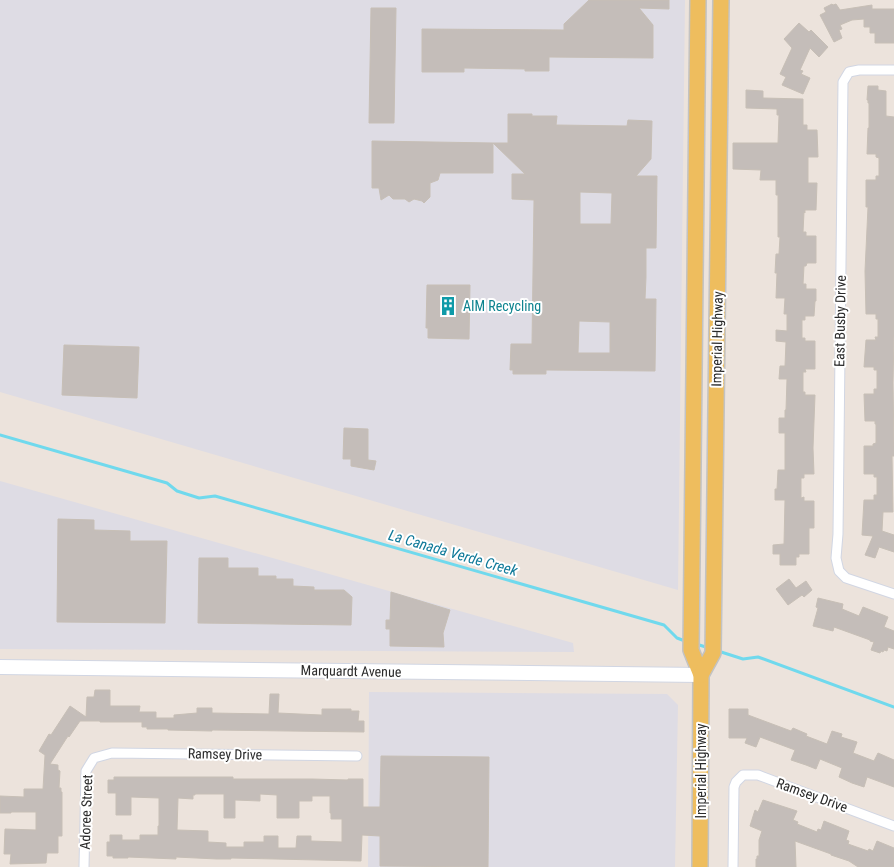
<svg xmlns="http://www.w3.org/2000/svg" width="894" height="867" font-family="'Roboto Condensed',sans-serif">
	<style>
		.industrial { fill: #dedce4 }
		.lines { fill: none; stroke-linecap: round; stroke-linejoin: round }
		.stream { stroke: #70d9ed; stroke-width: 3 }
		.building { fill: #c4bdb9; stroke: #c7bfb6; fill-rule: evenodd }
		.street-casing { stroke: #d1d6e3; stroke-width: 11 }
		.secondary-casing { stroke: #d1d6e3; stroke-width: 16 }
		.primary-casing { stroke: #c3c3c3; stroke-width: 18 }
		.street { stroke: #fff; stroke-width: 9 }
		.secondary { stroke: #fff; stroke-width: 14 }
		.primary { stroke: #eebd5e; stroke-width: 15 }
		.labels { text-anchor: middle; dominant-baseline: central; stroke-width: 4; stroke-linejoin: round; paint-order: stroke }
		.culture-label { font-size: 14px; fill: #0d838f; stroke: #fff; text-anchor: start }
		.street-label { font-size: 14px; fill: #2a2a2a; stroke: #fff }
		.water-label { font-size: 15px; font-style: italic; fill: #0f7999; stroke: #fff }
	</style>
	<rect width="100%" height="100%" fill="#ece3dc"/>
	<!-- industrial -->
	<g class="industrial">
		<polygon points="0,0 685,0 678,590 0,392"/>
		<polygon points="0,481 573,643 574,652 0,649"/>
		<polygon points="369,692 667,694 678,705 675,867 368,867"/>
	</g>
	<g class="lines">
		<!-- stream -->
		<g class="stream">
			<polyline points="0,435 167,483 177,491 199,498 215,496 664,625 677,638 685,641"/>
			<polyline points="696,644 709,648"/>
			<polyline points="718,651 743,659 758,657 894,707"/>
		</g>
	</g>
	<!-- building -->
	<g class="building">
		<polygon points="589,0 669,0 669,9 639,8 653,25 653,58 549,57 549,71 525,71 525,69 464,68 464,72 422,72 422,29 564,30 564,24"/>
		<polygon points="832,4 833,5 836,4 840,10 872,5 872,9 894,9 894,43 875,43 875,33 870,33 870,27 864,27 864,19 852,20 840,25 842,29 839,30 842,38 834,42 820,15 826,12 824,8"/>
		<polygon points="371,8 396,8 394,123 369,123"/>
		<polygon points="799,23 809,32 811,30 828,47 819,57 810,48 800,70 803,71 801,74 810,78 803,94 782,85 786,77 780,74 792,48 784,39"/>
		<polygon points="868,86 878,86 878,90 886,91 886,116 894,117 894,334 893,383 894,447 894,456 892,456 893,512 883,512 882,531 894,535 894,552 879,547 875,558 865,555 873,536 862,535 864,500 874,500 874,495 877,495 877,477 874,477 874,474 864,474 864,446 873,446 873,444 876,443 876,424 875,424 875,421 865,421 864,394 874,394 874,389 877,389 877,370 874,370 874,367 864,367 866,340 876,340 875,337 878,337 878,319 876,319 876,314 866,314 865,271 868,207 866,207 866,180 876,180 876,176 879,176 879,158 876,157 876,154 867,154 868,128 869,128 869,103 868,103 868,100 867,100"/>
		<polygon points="746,90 763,91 763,98 803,99 803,125 807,125 807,130 817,130 818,157 808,157 808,183 817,183 816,210 805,210 805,213 804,212 803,232 806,232 806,236 816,236 816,263 807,263 806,266 804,266 803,284 806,284 806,289 816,289 816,301 815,301 814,316 805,316 805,320 802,320 802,338 805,338 805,341 815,341 815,369 805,369 806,372 803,372 803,392 805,392 805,395 815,395 813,448 814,474 804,474 804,478 801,478 801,498 804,497 804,501 814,501 814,528 809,528 809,554 799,554 799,557 796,557 796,565 780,565 780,554 773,554 773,545 784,544 785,500 775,500 775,489 777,489 778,470 785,470 785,433 779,433 779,418 785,418 785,410 786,410 787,379 779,379 780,366 785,366 786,342 776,341 776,330 787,331 787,314 784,314 785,298 776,298 777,273 775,273 776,254 779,254 780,237 778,237 778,195 776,195 776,180 760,180 761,170 733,169 733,143 778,143 779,115 777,115 777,109 746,108"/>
		<path d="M508,114H532V116H557L556,125L627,126L628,120L652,121L651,159L636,176H657L656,248H646V277L645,299H656L655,371L546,370V374H513V370H510L511,344H532L534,200L512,199V174H525L493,143H508ZM580,192L612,193L611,224H580ZM579,321L610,322V353H578Z"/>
		<polygon points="372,141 493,143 493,173 440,173 438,180 430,183 430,197 424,203 422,201 414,199 409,202 405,199 393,199 389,195 381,200 379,188 372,188"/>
		<polygon points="427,285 470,285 469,339 428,338 428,328 426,328"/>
		<polygon points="64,345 139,347 137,398 62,395"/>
		<polygon points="344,428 368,429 368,460 376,461 374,470 351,466 351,459 343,459"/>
		<polygon points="58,519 94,520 94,530 130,531 130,541 167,541 165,623 57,622"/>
		<polygon points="199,558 228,558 228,568 258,568 258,576 276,576 276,579 293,579 293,586 314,587 314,590 344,590 352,597 351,625 198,623"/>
		<polygon points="789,579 796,588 806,581 812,590 804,597 802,595 788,605 776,589"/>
		<polygon points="391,592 450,610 443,633 444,647 390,646 390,629 386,629 386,620 390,620"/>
		<polygon points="818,598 843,604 842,609 859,616 863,607 888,617 884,627 894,631 894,649 888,647 887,651 884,650 883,652 881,651 880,653 871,650 874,642 870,641 870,640 834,627 833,631 813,626 818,608 816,607"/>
		<polygon points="95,690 110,690 110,706 140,706 139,712 156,712 156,718 174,718 174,715 197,713 197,708 212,708 212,713 269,714 270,694 279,694 278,713 321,715 322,715 322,709 351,709 351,711 359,711 358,721 364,721 364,732 212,730 212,731 168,730 168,729 147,729 147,727 142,727 142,722 100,722 100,721 80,721 69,737 68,736 50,764 58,765 58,770 60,771 59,788 61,788 61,792 62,792 62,836 58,836 58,853 47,853 46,863 10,864 11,854 4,854 5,829 36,830 36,812 11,812 11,813 0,813 0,796 24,797 24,789 43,789 45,755 39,751 49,734 51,735 70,706 86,717 87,697 94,697"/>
		<polygon points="729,709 748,709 748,715 791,731 793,728 807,734 806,736 827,744 832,731 842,734 841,737 857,742 853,753 874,761 878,753 894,760 894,787 867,777 864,787 852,783 839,777 842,768 820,759 816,769 806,765 791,760 795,750 760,737 756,747 745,743 747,738 729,738"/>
		<path d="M381,756L489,757L488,867L380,866V836L362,835L361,861L231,858V859H217L176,857V859L128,857V858H113V856H107V842H110V835H122V840H140V835H158V826H159V798L131,797V815H116V793H108V780H114V777H233V779H312L348,780V779H363V807H380ZM195,794H224V818H235V800L260,801V794L277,795V818H299V801H312V796H330V813H331V819H342V842L311,841V836H297L296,848H278V836H264V842H244V847H226V843L208,842V831L177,830L178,798L193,799V795H195Z"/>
		<polygon points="763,800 797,811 793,820 798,822 797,824 817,832 818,829 821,830 824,821 849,831 846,840 849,841 848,844 868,851 869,849 873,851 877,841 894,848 894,867 858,867 849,861 831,855 831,854 795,841 796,867 756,867 756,859 757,859 757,856 759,856 759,840 762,831 750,826 755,810 758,812"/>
	</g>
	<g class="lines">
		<!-- street casing -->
		<g class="street-casing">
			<g id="street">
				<polyline points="894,70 859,70 849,72 843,82 838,534 836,558 839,571 846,578 894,594"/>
				<polyline points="84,867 86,771 94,758 112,753 357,756"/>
				<polyline points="733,867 734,787 736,782 743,775 758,775 894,826"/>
			</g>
		</g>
		<!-- secondary casing -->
		<g class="secondary-casing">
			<polyline id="secondary" points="0,667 701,675"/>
		</g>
		<!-- primary casing -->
		<g class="primary-casing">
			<g id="primary">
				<polyline points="698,0 691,650 701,675 700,867"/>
				<polyline points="701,675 713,653 721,0"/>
			</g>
		</g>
		<!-- street -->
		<use href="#street" class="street"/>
		<!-- secondary -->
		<use href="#secondary" class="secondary"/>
		<!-- primary -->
		<use href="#primary" class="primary"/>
	</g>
	<!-- icons -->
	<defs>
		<g id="building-bare" transform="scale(1.5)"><path d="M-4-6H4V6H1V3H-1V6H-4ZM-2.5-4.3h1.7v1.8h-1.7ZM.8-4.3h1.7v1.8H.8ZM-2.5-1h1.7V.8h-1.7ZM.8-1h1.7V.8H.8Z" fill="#0f9aa8" stroke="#fff" stroke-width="2.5" paint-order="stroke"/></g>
	</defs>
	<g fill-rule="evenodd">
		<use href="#building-bare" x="448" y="306"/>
	</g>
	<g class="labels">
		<!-- culture labels -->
		<g class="culture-label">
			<text x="463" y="306">AIM Recycling</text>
		</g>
		<!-- street labels -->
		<g class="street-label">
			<text transform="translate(840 321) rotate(-89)">East Busby Drive</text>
			<text transform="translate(717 339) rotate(-89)">Imperial Highway</text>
			<text transform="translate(351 671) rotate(1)">Marquardt Avenue</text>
			<text transform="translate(225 754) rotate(1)">Ramsey Drive</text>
			<text transform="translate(701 771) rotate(-90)">Imperial Highway</text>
			<text transform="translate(812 795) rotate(20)">Ramsey Drive</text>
			<text transform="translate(86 812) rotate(-88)">Adoree Street</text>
		</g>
		<!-- water labels -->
		<g class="water-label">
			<text transform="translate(453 553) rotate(16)">La Canada Verde Creek</text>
		</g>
	</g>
</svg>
